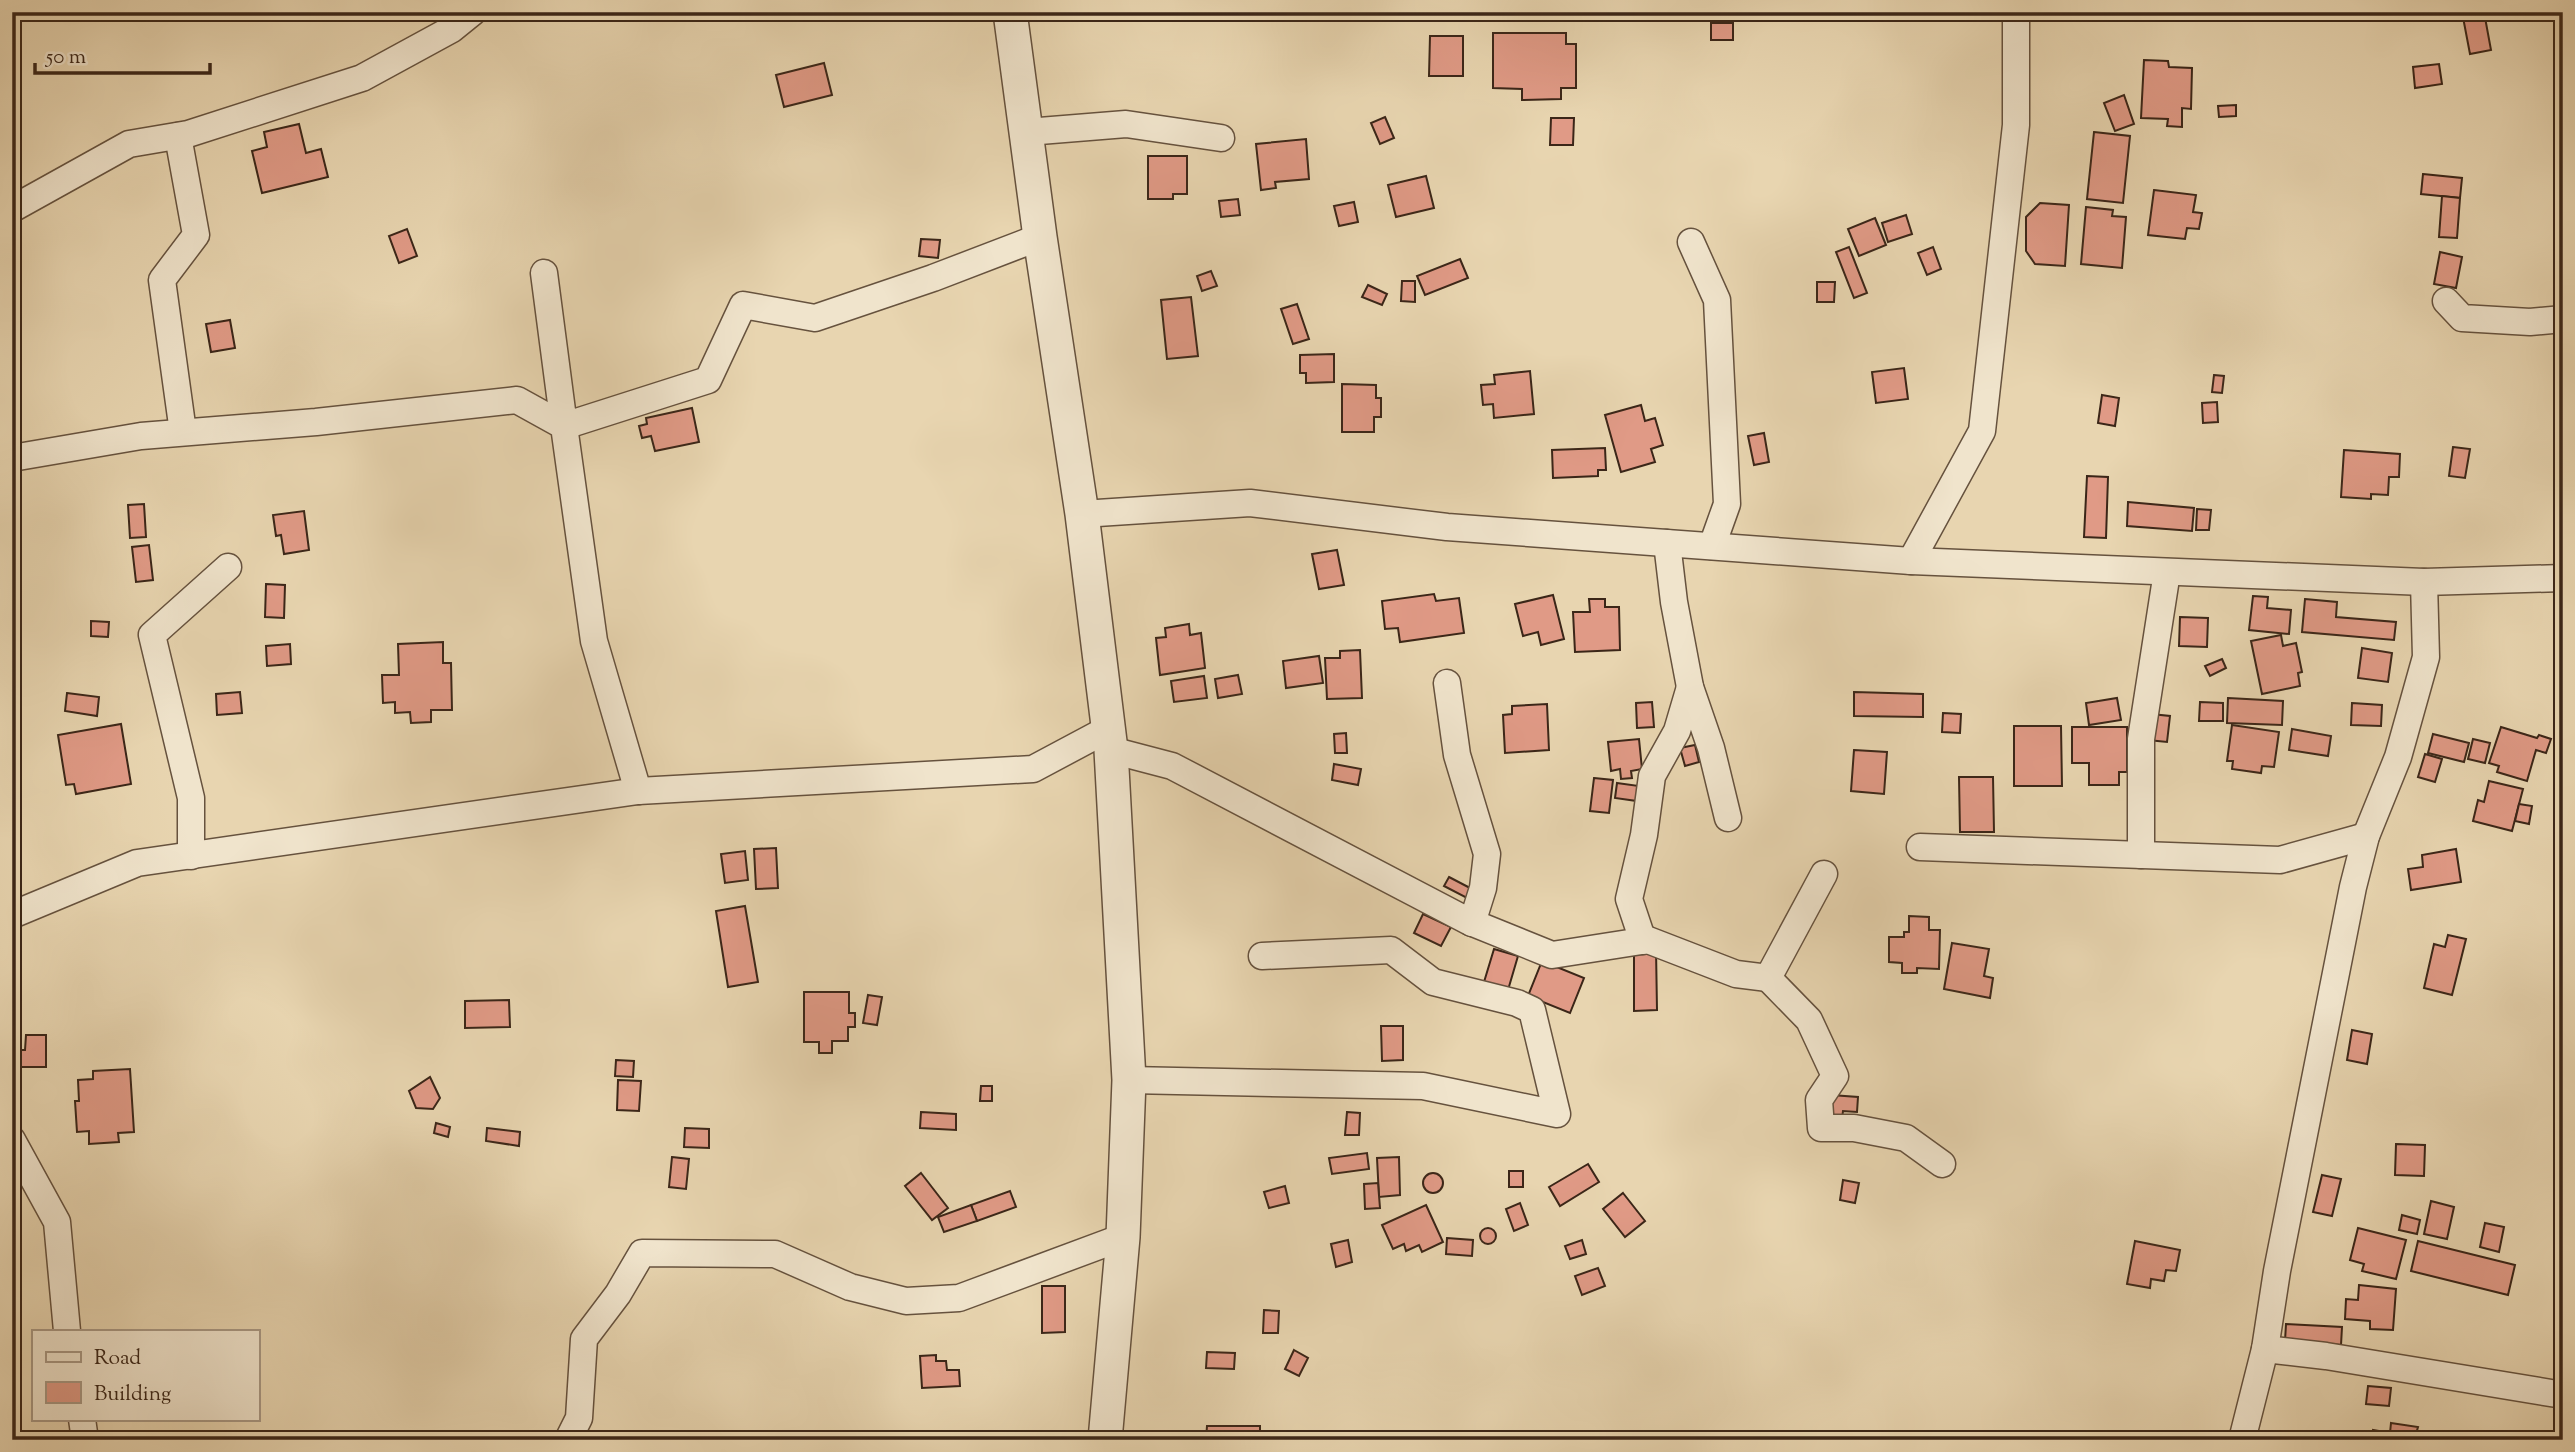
<svg xmlns="http://www.w3.org/2000/svg" width="2575" height="1452" font-family="'Sorts Mill Goudy',serif">
	<style>
		.building { fill: #e09a86; stroke: #3b2618; stroke-width: 2 }
		.lines { fill: none; stroke-linecap: round; stroke-linejoin: round }
		.minor-casing { stroke: #66523e; stroke-width: 29 }
		.tertiary-casing { stroke: #66523e; stroke-width: 36 }
		.minor { stroke: #f0e4cc; stroke-width: 26 }
		.tertiary { stroke: #f0e4cc; stroke-width: 33 }
	</style>
	<rect width="100%" height="100%" fill="#e8d5b0"/>
	<filter id="stains"><feTurbulence type="fractalNoise" baseFrequency=".00286" numOctaves="4"/><feColorMatrix values="0 0 0 0 .2 0 0 0 0 .09 0 0 0 0 .02 0 0 0 .5 -.17"/></filter>
	<radialGradient id="worn" r=".72"><stop offset=".6" stop-color="#630" stop-opacity="0"/><stop offset="1" stop-color="#630" stop-opacity=".3"/></radialGradient>
	<!-- building -->
	<g class="building">
		<polygon points="2462,12 2484,12 2491,50 2470,54"/>
		<rect x="1711" y="23" width="22" height="17"/>
		<polygon points="1493,33 1566,33 1566,44 1576,44 1576,88 1561,88 1561,99 1522,100 1522,89 1493,88"/>
		<polygon points="1430,36 1463,36 1463,76 1429,76"/>
		<polygon points="2144,60 2168,61 2169,67 2192,68 2191,109 2182,108 2182,127 2167,126 2168,119 2141,118"/>
		<polygon points="824,63 832,95 784,107 776,75"/>
		<polygon points="2439,64 2442,84 2415,88 2413,67"/>
		<polygon points="2124,95 2134,124 2115,131 2104,103"/>
		<polygon points="2236,105 2236,116 2219,117 2218,106"/>
		<polygon points="1385,117 1394,138 1380,144 1371,123"/>
		<polygon points="1551,118 1574,118 1573,145 1550,145"/>
		<polygon points="299,124 306,153 321,149 328,177 262,193 252,151 267,147 264,132"/>
		<polygon points="2094,132 2130,136 2123,203 2087,199"/>
		<polygon points="1306,139 1309,179 1275,182 1276,188 1261,190 1256,144"/>
		<polygon points="1148,156 1187,156 1187,194 1173,194 1173,199 1148,199"/>
		<polygon points="2423,174 2462,178 2460,198 2421,194"/>
		<polygon points="1426,176 1434,208 1396,217 1388,185"/>
		<polygon points="2154,190 2196,195 2193,212 2202,213 2199,229 2187,228 2185,239 2148,235"/>
		<polygon points="2442,196 2460,198 2457,238 2439,237"/>
		<polygon points="1238,199 1240,215 1221,217 1219,201"/>
		<polygon points="1354,202 1358,222 1339,226 1334,206"/>
		<polygon points="2040,203 2069,205 2065,266 2035,264 2026,251 2026,217"/>
		<polygon points="2086,207 2113,210 2112,216 2126,217 2122,268 2081,264"/>
		<polygon points="1906,215 1912,234 1888,242 1882,223"/>
		<polygon points="1875,218 1886,245 1859,256 1848,229"/>
		<polygon points="407,229 417,256 399,263 389,236"/>
		<polygon points="921,239 940,240 938,258 919,256"/>
		<polygon points="1849,247 1867,293 1854,298 1836,252"/>
		<polygon points="1933,247 1941,269 1927,275 1918,253"/>
		<polygon points="2440,252 2462,257 2456,288 2434,284"/>
		<polygon points="1460,259 1468,278 1425,295 1417,276"/>
		<polygon points="1211,271 1217,286 1202,291 1197,276"/>
		<polygon points="1402,281 1415,281 1415,302 1401,301"/>
		<polygon points="1817,282 1835,282 1834,302 1817,302"/>
		<polygon points="1368,285 1387,294 1382,305 1362,297"/>
		<polygon points="1191,297 1198,356 1167,359 1161,300"/>
		<polygon points="1297,304 1309,339 1293,344 1281,309"/>
		<polygon points="230,320 235,348 211,352 206,324"/>
		<polygon points="1334,354 1334,382 1306,383 1306,373 1300,373 1300,355"/>
		<polygon points="1904,368 1908,399 1876,403 1872,372"/>
		<polygon points="1530,371 1534,414 1494,418 1493,404 1483,405 1481,385 1495,384 1494,375"/>
		<polygon points="2214,375 2224,376 2222,393 2212,392"/>
		<polygon points="1342,384 1376,385 1376,398 1381,398 1381,417 1374,417 1374,432 1342,432"/>
		<polygon points="2102,395 2119,398 2115,426 2098,423"/>
		<polygon points="2217,402 2218,422 2203,423 2202,403"/>
		<polygon points="1641,405 1645,421 1655,418 1663,445 1651,449 1655,462 1621,472 1605,415"/>
		<polygon points="692,408 699,442 655,451 651,436 642,438 639,426 647,424 646,418"/>
		<polygon points="1764,433 1769,462 1754,465 1748,436"/>
		<polygon points="2453,447 2470,449 2465,478 2449,476"/>
		<polygon points="1605,448 1606,470 1598,470 1598,476 1553,478 1552,450"/>
		<polygon points="2344,450 2400,454 2399,477 2389,477 2388,495 2371,494 2371,499 2341,497"/>
		<polygon points="2087,476 2108,477 2106,538 2084,537"/>
		<polygon points="2128,502 2194,508 2192,531 2127,526"/>
		<polygon points="144,504 146,537 130,538 128,505"/>
		<polygon points="2197,509 2211,510 2209,530 2196,530"/>
		<polygon points="304,511 309,550 284,554 281,535 276,536 273,515"/>
		<polygon points="149,545 153,580 136,582 132,547"/>
		<polygon points="1337,550 1344,585 1319,589 1312,554"/>
		<polygon points="266,584 285,585 284,618 265,617"/>
		<polygon points="1434,594 1436,601 1459,598 1464,633 1400,642 1398,628 1385,629 1382,601"/>
		<polygon points="1553,595 1564,639 1541,645 1538,632 1523,636 1515,604"/>
		<polygon points="2253,596 2268,597 2267,608 2291,610 2289,634 2249,630"/>
		<polygon points="1589,599 1605,599 1605,607 1619,607 1620,650 1575,652 1573,612 1590,612"/>
		<polygon points="2305,599 2337,602 2336,617 2396,622 2394,640 2302,632"/>
		<polygon points="2180,617 2208,618 2207,647 2179,646"/>
		<polygon points="91,621 109,622 108,637 91,636"/>
		<polygon points="1189,624 1190,635 1201,633 1205,668 1160,675 1156,638 1166,637 1165,628"/>
		<polygon points="2281,635 2283,646 2296,643 2302,672 2298,673 2300,686 2262,694 2251,641"/>
		<polygon points="443,642 443,663 451,663 452,710 431,710 431,722 411,723 410,712 395,713 395,702 383,703 382,675 399,675 398,644"/>
		<polygon points="290,644 291,664 267,666 266,646"/>
		<polygon points="2362,648 2392,653 2388,682 2358,678"/>
		<polygon points="1360,650 1362,698 1327,699 1325,658 1340,658 1340,651"/>
		<polygon points="1319,656 1323,683 1286,688 1283,661"/>
		<polygon points="2222,659 2226,668 2210,676 2205,666"/>
		<polygon points="1238,675 1242,694 1218,698 1215,679"/>
		<polygon points="1204,676 1207,698 1174,702 1171,681"/>
		<polygon points="240,692 242,713 217,715 216,694"/>
		<polygon points="1854,692 1923,694 1923,717 1854,716"/>
		<polygon points="67,693 99,697 97,716 65,711"/>
		<polygon points="2117,698 2121,720 2089,725 2086,703"/>
		<polygon points="2228,698 2283,701 2282,725 2227,723"/>
		<polygon points="1652,702 1654,727 1637,728 1636,703"/>
		<polygon points="2200,702 2223,703 2223,721 2199,721"/>
		<polygon points="2352,703 2382,705 2381,726 2351,725"/>
		<polygon points="1547,704 1549,750 1505,753 1503,715 1512,714 1512,706"/>
		<polygon points="1943,713 1961,714 1960,733 1942,732"/>
		<polygon points="2151,714 2170,716 2167,742 2148,740"/>
		<polygon points="121,724 131,784 76,794 74,784 66,785 58,735"/>
		<polygon points="2232,725 2279,732 2274,767 2262,766 2261,773 2232,769 2233,761 2227,761"/>
		<polygon points="2014,726 2061,726 2062,786 2014,786"/>
		<polygon points="2072,727 2127,727 2127,772 2119,772 2119,785 2089,785 2089,763 2072,763"/>
		<polygon points="2501,727 2537,738 2539,735 2551,739 2546,753 2536,750 2527,781 2497,772 2499,766 2489,763"/>
		<polygon points="2292,729 2331,736 2328,756 2289,750"/>
		<polygon points="1346,733 1347,753 1335,753 1334,734"/>
		<polygon points="2433,734 2469,743 2464,762 2428,753"/>
		<polygon points="1639,739 1642,769 1631,771 1632,778 1621,779 1620,769 1611,771 1608,742"/>
		<polygon points="2473,739 2490,743 2485,763 2468,759"/>
		<polygon points="1695,745 1699,762 1685,766 1680,748"/>
		<polygon points="1854,750 1887,752 1884,794 1851,791"/>
		<polygon points="2425,754 2442,759 2435,782 2418,777"/>
		<polygon points="1334,764 1361,769 1358,785 1332,780"/>
		<polygon points="1959,777 1993,777 1994,832 1960,832"/>
		<polygon points="1594,778 1613,780 1609,813 1590,811"/>
		<polygon points="2489,781 2523,789 2512,831 2473,821 2478,800 2484,802"/>
		<polygon points="1617,783 1639,786 1637,801 1615,798"/>
		<polygon points="2519,804 2532,806 2529,824 2515,821"/>
		<polygon points="776,848 778,888 756,889 754,849"/>
		<polygon points="2456,849 2461,882 2411,890 2408,869 2423,867 2422,855"/>
		<polygon points="745,851 748,880 725,883 721,854"/>
		<polygon points="1449,877 1472,889 1467,898 1444,886"/>
		<polygon points="745,906 758,982 728,987 716,911"/>
		<polygon points="1423,914 1451,927 1441,946 1414,933"/>
		<polygon points="1909,916 1929,917 1929,930 1940,930 1939,969 1917,968 1917,973 1902,973 1902,963 1889,962 1889,937 1904,937 1904,932 1909,932"/>
		<polygon points="2448,935 2466,939 2452,995 2424,988 2434,944 2445,947"/>
		<polygon points="1952,943 1989,949 1984,976 1993,978 1990,998 1944,989"/>
		<polygon points="1494,949 1518,956 1508,990 1484,982"/>
		<polygon points="1634,949 1656,949 1657,1010 1634,1011"/>
		<polygon points="1542,961 1584,978 1570,1013 1528,996"/>
		<polygon points="804,992 849,992 849,1013 855,1013 855,1027 848,1027 848,1041 832,1041 832,1053 819,1053 819,1042 804,1042"/>
		<polygon points="868,995 882,997 877,1025 863,1023"/>
		<polygon points="509,1000 510,1027 465,1028 465,1001"/>
		<polygon points="1381,1026 1403,1026 1403,1060 1382,1061"/>
		<polygon points="2352,1030 2372,1034 2367,1064 2347,1060"/>
		<polygon points="26,1035 46,1035 46,1067 14,1067 14,1050 25,1050"/>
		<polygon points="616,1060 634,1061 633,1077 615,1076"/>
		<polygon points="130,1069 134,1132 118,1133 119,1142 89,1144 89,1131 77,1132 75,1101 79,1101 78,1080 93,1079 93,1071"/>
		<polygon points="430,1077 440,1098 433,1109 416,1108 409,1091"/>
		<polygon points="618,1080 641,1081 639,1111 617,1110"/>
		<polygon points="981,1086 992,1086 992,1101 980,1101"/>
		<polygon points="1831,1095 1858,1097 1857,1112 1843,1111 1842,1119 1829,1118"/>
		<polygon points="921,1112 956,1114 956,1130 920,1128"/>
		<polygon points="1347,1112 1360,1113 1359,1135 1345,1135"/>
		<polygon points="436,1123 450,1127 448,1137 434,1133"/>
		<polygon points="487,1128 520,1132 519,1146 486,1141"/>
		<polygon points="685,1128 709,1129 709,1148 684,1147"/>
		<polygon points="2396,1144 2425,1145 2424,1176 2395,1175"/>
		<polygon points="1367,1153 1369,1169 1332,1174 1329,1158"/>
		<polygon points="672,1157 689,1159 686,1189 669,1187"/>
		<polygon points="1399,1157 1400,1195 1379,1197 1377,1158"/>
		<polygon points="1588,1164 1599,1182 1560,1206 1549,1187"/>
		<rect x="1509" y="1171" width="14" height="16"/>
		<polygon points="921,1173 948,1208 932,1220 905,1186"/>
		<circle cx="1433" cy="1183" r="10"/>
		<polygon points="2322,1175 2341,1179 2332,1216 2313,1212"/>
		<polygon points="1843,1180 1859,1183 1855,1203 1840,1200"/>
		<polygon points="1378,1183 1380,1208 1365,1209 1364,1184"/>
		<polygon points="1285,1186 1289,1203 1269,1208 1264,1192"/>
		<polygon points="1010,1191 1016,1207 977,1221 971,1205"/>
		<polygon points="1623,1193 1645,1221 1625,1237 1603,1209"/>
		<polygon points="2431,1201 2454,1207 2447,1239 2424,1234"/>
		<polygon points="1520,1203 1528,1225 1514,1231 1506,1209"/>
		<polygon points="971,1205 977,1221 944,1232 938,1217"/>
		<polygon points="1426,1205 1443,1242 1422,1252 1419,1245 1406,1251 1404,1244 1393,1249 1382,1225"/>
		<polygon points="2402,1215 2420,1220 2417,1234 2399,1230"/>
		<polygon points="2485,1223 2504,1227 2499,1252 2480,1247"/>
		<polygon points="2358,1228 2406,1240 2396,1279 2362,1271 2364,1264 2350,1260"/>
		<circle cx="1488" cy="1236" r="8"/>
		<polygon points="1447,1238 1473,1240 1472,1256 1446,1254"/>
		<polygon points="1348,1240 1352,1262 1336,1267 1331,1244"/>
		<polygon points="1582,1240 1586,1254 1570,1259 1565,1246"/>
		<polygon points="2135,1241 2180,1250 2176,1271 2166,1270 2164,1281 2151,1279 2150,1288 2127,1284"/>
		<polygon points="2418,1241 2515,1265 2508,1295 2411,1271"/>
		<polygon points="1598,1268 1605,1286 1582,1295 1575,1276"/>
		<polygon points="2359,1285 2396,1289 2393,1330 2370,1329 2370,1321 2345,1319 2346,1299 2358,1300"/>
		<polygon points="1042,1286 1065,1286 1065,1332 1042,1333"/>
		<polygon points="1264,1310 1279,1311 1278,1333 1263,1333"/>
		<polygon points="2286,1324 2342,1327 2341,1345 2285,1341"/>
		<polygon points="1294,1350 1308,1358 1299,1376 1285,1369"/>
		<polygon points="1207,1352 1235,1353 1234,1369 1206,1368"/>
		<polygon points="936,1355 936,1361 946,1361 947,1370 959,1370 960,1386 922,1388 920,1356"/>
		<polygon points="2368,1386 2391,1388 2389,1406 2366,1404"/>
		<polygon points="2391,1423 2418,1427 2416,1434 2444,1438 2444,1440 2371,1440 2373,1430 2390,1433"/>
		<polygon points="1207,1426 1260,1426 1260,1440 1206,1440"/>
	</g>
	<g class="lines">
		<!-- minor casing -->
		<g class="minor-casing">
			<g id="minor">
				<polyline points="1027,132 1126,124 1221,138"/>
				<polyline points="178,136 196,235 162,280 183,432"/>
				<polyline points="12,209 129,144 188,134 362,78 452,29 473,12"/>
				<polyline points="1691,242 1717,300 1727,504 1712,546"/>
				<polyline points="544,273 564,426 708,380 743,305 815,318 933,278 1040,237"/>
				<polyline points="2446,301 2462,318 2530,322 2563,319"/>
				<polyline points="12,458 141,436 316,422 517,400 564,426 594,641 638,791"/>
				<polyline points="1082,514 1250,503 1447,527 1911,561 2424,582 2563,578"/>
				<polyline points="1667,543 1674,602 1690,687 1711,748 1728,818"/>
				<polyline points="1911,561 1982,431 2016,125 2016,12"/>
				<polyline points="1447,683 1457,755 1487,854 1483,888 1472,923"/>
				<polyline points="1111,750 1172,766 1468,921 1552,955 1648,940 1736,974 1768,978 1824,874"/>
				<polyline points="1920,847 2280,860 2366,836"/>
				<polyline points="2141,855 2141,739 2167,572"/>
				<polyline points="191,856 191,798 152,635 228,567"/>
				<polyline points="12,915 137,863 638,791 1033,769 1108,729"/>
				<polyline points="1643,941 1629,899 1644,835 1652,776 1677,731 1690,687"/>
				<polyline points="1768,978 1809,1020 1835,1076 1819,1100 1821,1128 1854,1128 1906,1138 1942,1164"/>
				<polyline points="1129,1080 1423,1086 1557,1114 1532,1010 1517,1003 1433,982 1391,950 1262,956"/>
				<polyline points="12,1140 57,1222 67,1331"/>
				<polyline points="2265,1349 2326,1356 2563,1395"/>
				<polyline points="82,1419 85,1440"/>
				<polyline points="568,1440 579,1418 584,1339 618,1294 642,1253 775,1254 850,1287 906,1301 959,1298 1123,1237"/>
				<polyline points="2242,1440 2265,1349 2277,1271 2353,887 2366,836 2398,757 2426,657 2424,582"/>
			</g>
		</g>
		<!-- tertiary casing -->
		<g class="tertiary-casing">
			<polyline id="tertiary" points="1010,12 1040,237 1082,514 1111,750 1129,1080 1123,1237 1105,1440"/>
		</g>
		<!-- minor -->
		<use href="#minor" class="minor"/>
		<!-- tertiary -->
		<use href="#tertiary" class="tertiary"/>
	</g>
	<!-- margin -->
	<rect width="2575" height="1452" fill="none" stroke="#e8d5b0" stroke-width="42"/>
	<rect x="14" y="14" width="2547" height="1424" fill="none" stroke="#3b2618" stroke-width="3.5"/>
	<rect x="21" y="21" width="2533" height="1410" fill="none" stroke="#3b2618" stroke-width="2"/>
	<!-- legend -->
	<rect x="32" y="1330" width="228" height="91" fill="#f0e4cc" stroke="#a89884" stroke-width="2"/>
	<rect x="46" y="1352" width="35" height="10" fill="#f0e4cc" stroke="#a89884" stroke-width="2"/>
	<text x="94" y="1364" font-size="21" fill="#3b2618">Road</text>
	<rect x="46" y="1382" width="35" height="21" fill="#e09a86" stroke="#a89884" stroke-width="2"/>
	<text x="94" y="1400" font-size="21" fill="#3b2618">Building</text>
	<!-- scale -->
	<path d="M35 63v10h175v-10" fill="none" stroke="#3b2618" stroke-width="3.5"/>
	<text x="46" y="63" font-size="21" fill="#3b2618" stroke="#f0e4cc" stroke-width="5" paint-order="stroke">50 m</text>
	<rect width="100%" height="100%" filter="url(#stains)"/>
	<rect width="100%" height="100%" fill="url(#worn)"/>
</svg>
